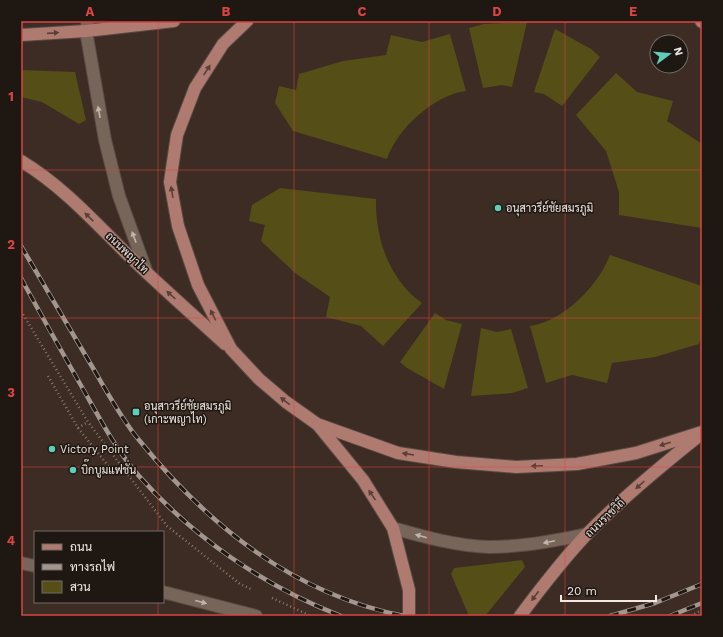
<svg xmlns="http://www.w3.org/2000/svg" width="723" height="637" font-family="'Work Sans',Sarabun,sans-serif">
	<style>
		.green { fill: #554e17 }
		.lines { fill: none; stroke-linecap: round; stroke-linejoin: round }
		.lane-casing { stroke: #594b43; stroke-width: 14 }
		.street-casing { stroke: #594b43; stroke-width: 14 }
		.primary-casing { stroke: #594b43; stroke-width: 14 }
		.path { stroke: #877871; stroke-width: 2.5; stroke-dasharray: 1 3; stroke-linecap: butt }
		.lane { stroke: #78655a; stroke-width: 12 }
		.street { stroke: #78655a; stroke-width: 12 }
		.primary { stroke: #af7b71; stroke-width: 12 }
		.rail-casing { stroke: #a3968f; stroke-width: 4.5 }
		.rail { stroke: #1e1712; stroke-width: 3; stroke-dasharray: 9; stroke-linecap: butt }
		.oneway { fill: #583f38 }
		.oneway2 { fill: #c2b4ac }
		.grid { fill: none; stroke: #da4544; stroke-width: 1; stroke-opacity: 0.55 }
		.poi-dot { fill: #5eceb7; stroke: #1e1712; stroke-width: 1.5 }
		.labels { text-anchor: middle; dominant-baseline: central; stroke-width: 3; stroke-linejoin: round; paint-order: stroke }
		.poi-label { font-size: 11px; fill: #f3e8e2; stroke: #1e1712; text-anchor: start }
		.street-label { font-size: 11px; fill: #f3e8e2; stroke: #1e1712 }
		.neatline { fill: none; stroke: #da4544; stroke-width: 1.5 }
		.grid-label { font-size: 13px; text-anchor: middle; font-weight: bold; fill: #da4544 }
	</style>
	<rect width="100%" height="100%" fill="#3d2c23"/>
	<!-- green -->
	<g class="green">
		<polygon points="527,22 512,87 502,85 483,88 469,28 484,24"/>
		<polygon points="555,29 591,49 600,57 562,106 544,94 534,92"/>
		<path d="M450,34L466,91C434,95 397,129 387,159L293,131L275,103L279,86L296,90L299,74L343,61L386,55L391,35L422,42Z"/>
		<polygon points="21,70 75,72 86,120 79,124 42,102 21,97"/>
		<polygon points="616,73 637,92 673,101 667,121 702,144 702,228 619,215 619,192 606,151 576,115"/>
		<path d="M280,188L376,199C375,237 389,280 422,303L383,346L361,326L326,317L330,297L295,273L261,241L265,225L249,221L252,205Z"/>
		<path d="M610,255L702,286V332L699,344L655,357L612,363L607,383L572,375L546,383L530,326C564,321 598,286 610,255Z"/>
		<polygon points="435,313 446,320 462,324 444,389 407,368 400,362"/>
		<polygon points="481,328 497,332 511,329 528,388 512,393 471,396"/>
		<polygon points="522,560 525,567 485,616 469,616 451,574 454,568"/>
	</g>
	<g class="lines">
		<!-- lane casing -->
		<g class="lane-casing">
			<g id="lane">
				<polyline points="88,21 86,31 105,140 119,196 147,273"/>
				<path d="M393,528C424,537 457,546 490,547C523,547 555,541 587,534"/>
			</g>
		</g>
		<!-- street casing -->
		<g class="street-casing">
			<g id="street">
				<polyline points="21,563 35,566"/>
				<polyline points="163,592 256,616"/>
			</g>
		</g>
		<!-- primary casing -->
		<g class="primary-casing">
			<g id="primary">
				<polyline points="247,21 223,44 195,88 177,135 170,182 178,226 198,285 231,349 259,379 286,402 317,424 398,453 456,462 516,467 577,464 636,453 702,432"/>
				<polyline points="701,21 702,22"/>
				<polyline points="21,35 86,31 174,21"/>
				<path d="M21,161C61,185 93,220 126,253C158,284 192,314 225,344"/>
				<polyline points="318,425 363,480 393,528 409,590 409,616"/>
				<path d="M520,616C541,588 563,559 588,533C622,498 661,466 700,435"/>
			</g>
		</g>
		<!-- path -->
		<g class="path">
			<polyline points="21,311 88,422 167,526 240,584 253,590"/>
			<polyline points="48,376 78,428 110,468"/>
			<polyline points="78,428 88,422"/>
			<polyline points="272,598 311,616"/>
			<polyline points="691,616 702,610"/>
		</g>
		<!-- lane -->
		<use href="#lane" class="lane"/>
		<!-- street -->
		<use href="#street" class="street"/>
		<!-- primary -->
		<use href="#primary" class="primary"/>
		<!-- rail casing -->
		<g class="rail-casing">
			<g id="rail">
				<path d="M21,246C44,285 67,324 90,363C105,388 120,417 139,440C209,526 293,594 404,616"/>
				<path d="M21,278C41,315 62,352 83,389C100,419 116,450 139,476C194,538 264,586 341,616"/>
				<polyline points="610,616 655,603 702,584"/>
				<polyline points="670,616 702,603"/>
			</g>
		</g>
		<!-- rail -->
		<use href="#rail" class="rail"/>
	</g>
	<!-- one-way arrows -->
	<defs><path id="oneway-solid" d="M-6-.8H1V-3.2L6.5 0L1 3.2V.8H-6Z"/></defs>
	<g class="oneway">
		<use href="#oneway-solid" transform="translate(53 33) rotate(-4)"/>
		<use href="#oneway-solid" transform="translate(207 70) rotate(-57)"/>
		<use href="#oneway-solid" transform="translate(172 192) rotate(-100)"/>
		<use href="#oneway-solid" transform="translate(89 217) rotate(-136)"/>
		<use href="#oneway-solid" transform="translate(171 295) rotate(-138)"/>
		<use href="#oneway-solid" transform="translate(213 315) rotate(-117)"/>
		<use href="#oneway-solid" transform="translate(285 401) rotate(-142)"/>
		<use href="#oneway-solid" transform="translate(665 444) rotate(162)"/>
		<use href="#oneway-solid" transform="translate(408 454) rotate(-171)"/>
		<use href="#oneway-solid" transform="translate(537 466) rotate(177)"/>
		<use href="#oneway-solid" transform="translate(640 485) rotate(138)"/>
		<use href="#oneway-solid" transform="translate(372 495) rotate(-124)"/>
		<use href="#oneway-solid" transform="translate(535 596) rotate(127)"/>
	</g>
	<g class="oneway2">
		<use href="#oneway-solid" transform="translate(99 112) rotate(-101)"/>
		<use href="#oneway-solid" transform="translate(134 237) rotate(-110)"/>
		<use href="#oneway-solid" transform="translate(421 536) rotate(-164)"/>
		<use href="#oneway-solid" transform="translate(549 542) rotate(168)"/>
		<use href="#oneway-solid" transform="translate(201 602) rotate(15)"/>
	</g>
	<!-- grid -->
	<path class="grid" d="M158,21V532M294,21V616M429,21V616M565,21V616M21,170H702M21,318H702M21,467H702M158,602V616"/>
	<!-- markers -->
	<g class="poi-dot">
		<circle cx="498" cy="208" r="4"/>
		<rect x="132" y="408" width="8" height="8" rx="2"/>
		<circle cx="52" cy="449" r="4"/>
		<circle cx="73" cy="470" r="4"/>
	</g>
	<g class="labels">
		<!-- poi labels -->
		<g class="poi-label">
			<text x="506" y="208">อนุสาวรีย์ชัยสมรภูมิ</text>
			<text x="144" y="406">อนุสาวรีย์ชัยสมรภูมิ<tspan x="144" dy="13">(เกาะพญาไท)</tspan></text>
			<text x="60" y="449">Victory Point</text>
			<text x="81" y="470">บิ๊กบูมแฟชั่น</text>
		</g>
		<!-- street labels -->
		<g class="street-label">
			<text transform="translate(127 253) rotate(44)">ถนนพญาไท</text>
			<text transform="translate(605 518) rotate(-44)">ถนนราชวิถี</text>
		</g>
	</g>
	<!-- border -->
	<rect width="723" height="637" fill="none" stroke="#1e1712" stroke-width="44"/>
	<!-- legend -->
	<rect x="34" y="531" width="130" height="72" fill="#1e1712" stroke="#736b65"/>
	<rect x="42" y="544" width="20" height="6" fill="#af7b71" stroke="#736b65"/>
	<text x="70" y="551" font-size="12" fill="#f3e8e2">ถนน</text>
	<rect x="42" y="564" width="20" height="6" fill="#a3968f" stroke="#736b65"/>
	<text x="70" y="571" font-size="12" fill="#f3e8e2">ทางรถไฟ</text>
	<rect x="42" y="581" width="20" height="12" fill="#554e17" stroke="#736b65"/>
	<text x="70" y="591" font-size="12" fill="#f3e8e2">สวน</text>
	<!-- north arrow -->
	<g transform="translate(669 54) rotate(74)"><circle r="19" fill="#1e1712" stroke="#736b65"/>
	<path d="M0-3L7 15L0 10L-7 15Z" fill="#5eceb7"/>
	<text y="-6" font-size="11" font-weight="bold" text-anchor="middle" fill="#f3e8e2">N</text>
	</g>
	<!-- scale -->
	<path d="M561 595v6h95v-6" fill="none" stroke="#f3e8e2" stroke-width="2"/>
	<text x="567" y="595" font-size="12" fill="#f3e8e2" stroke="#1e1712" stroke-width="3" paint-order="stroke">20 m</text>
	<rect x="22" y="22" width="679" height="593" class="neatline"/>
	<g class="grid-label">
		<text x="90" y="16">A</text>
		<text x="226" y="16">B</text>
		<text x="362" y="16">C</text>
		<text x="497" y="16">D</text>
		<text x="633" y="16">E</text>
		<text x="11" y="101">1</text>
		<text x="11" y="249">2</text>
		<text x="11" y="397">3</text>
		<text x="11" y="545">4</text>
	</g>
</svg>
